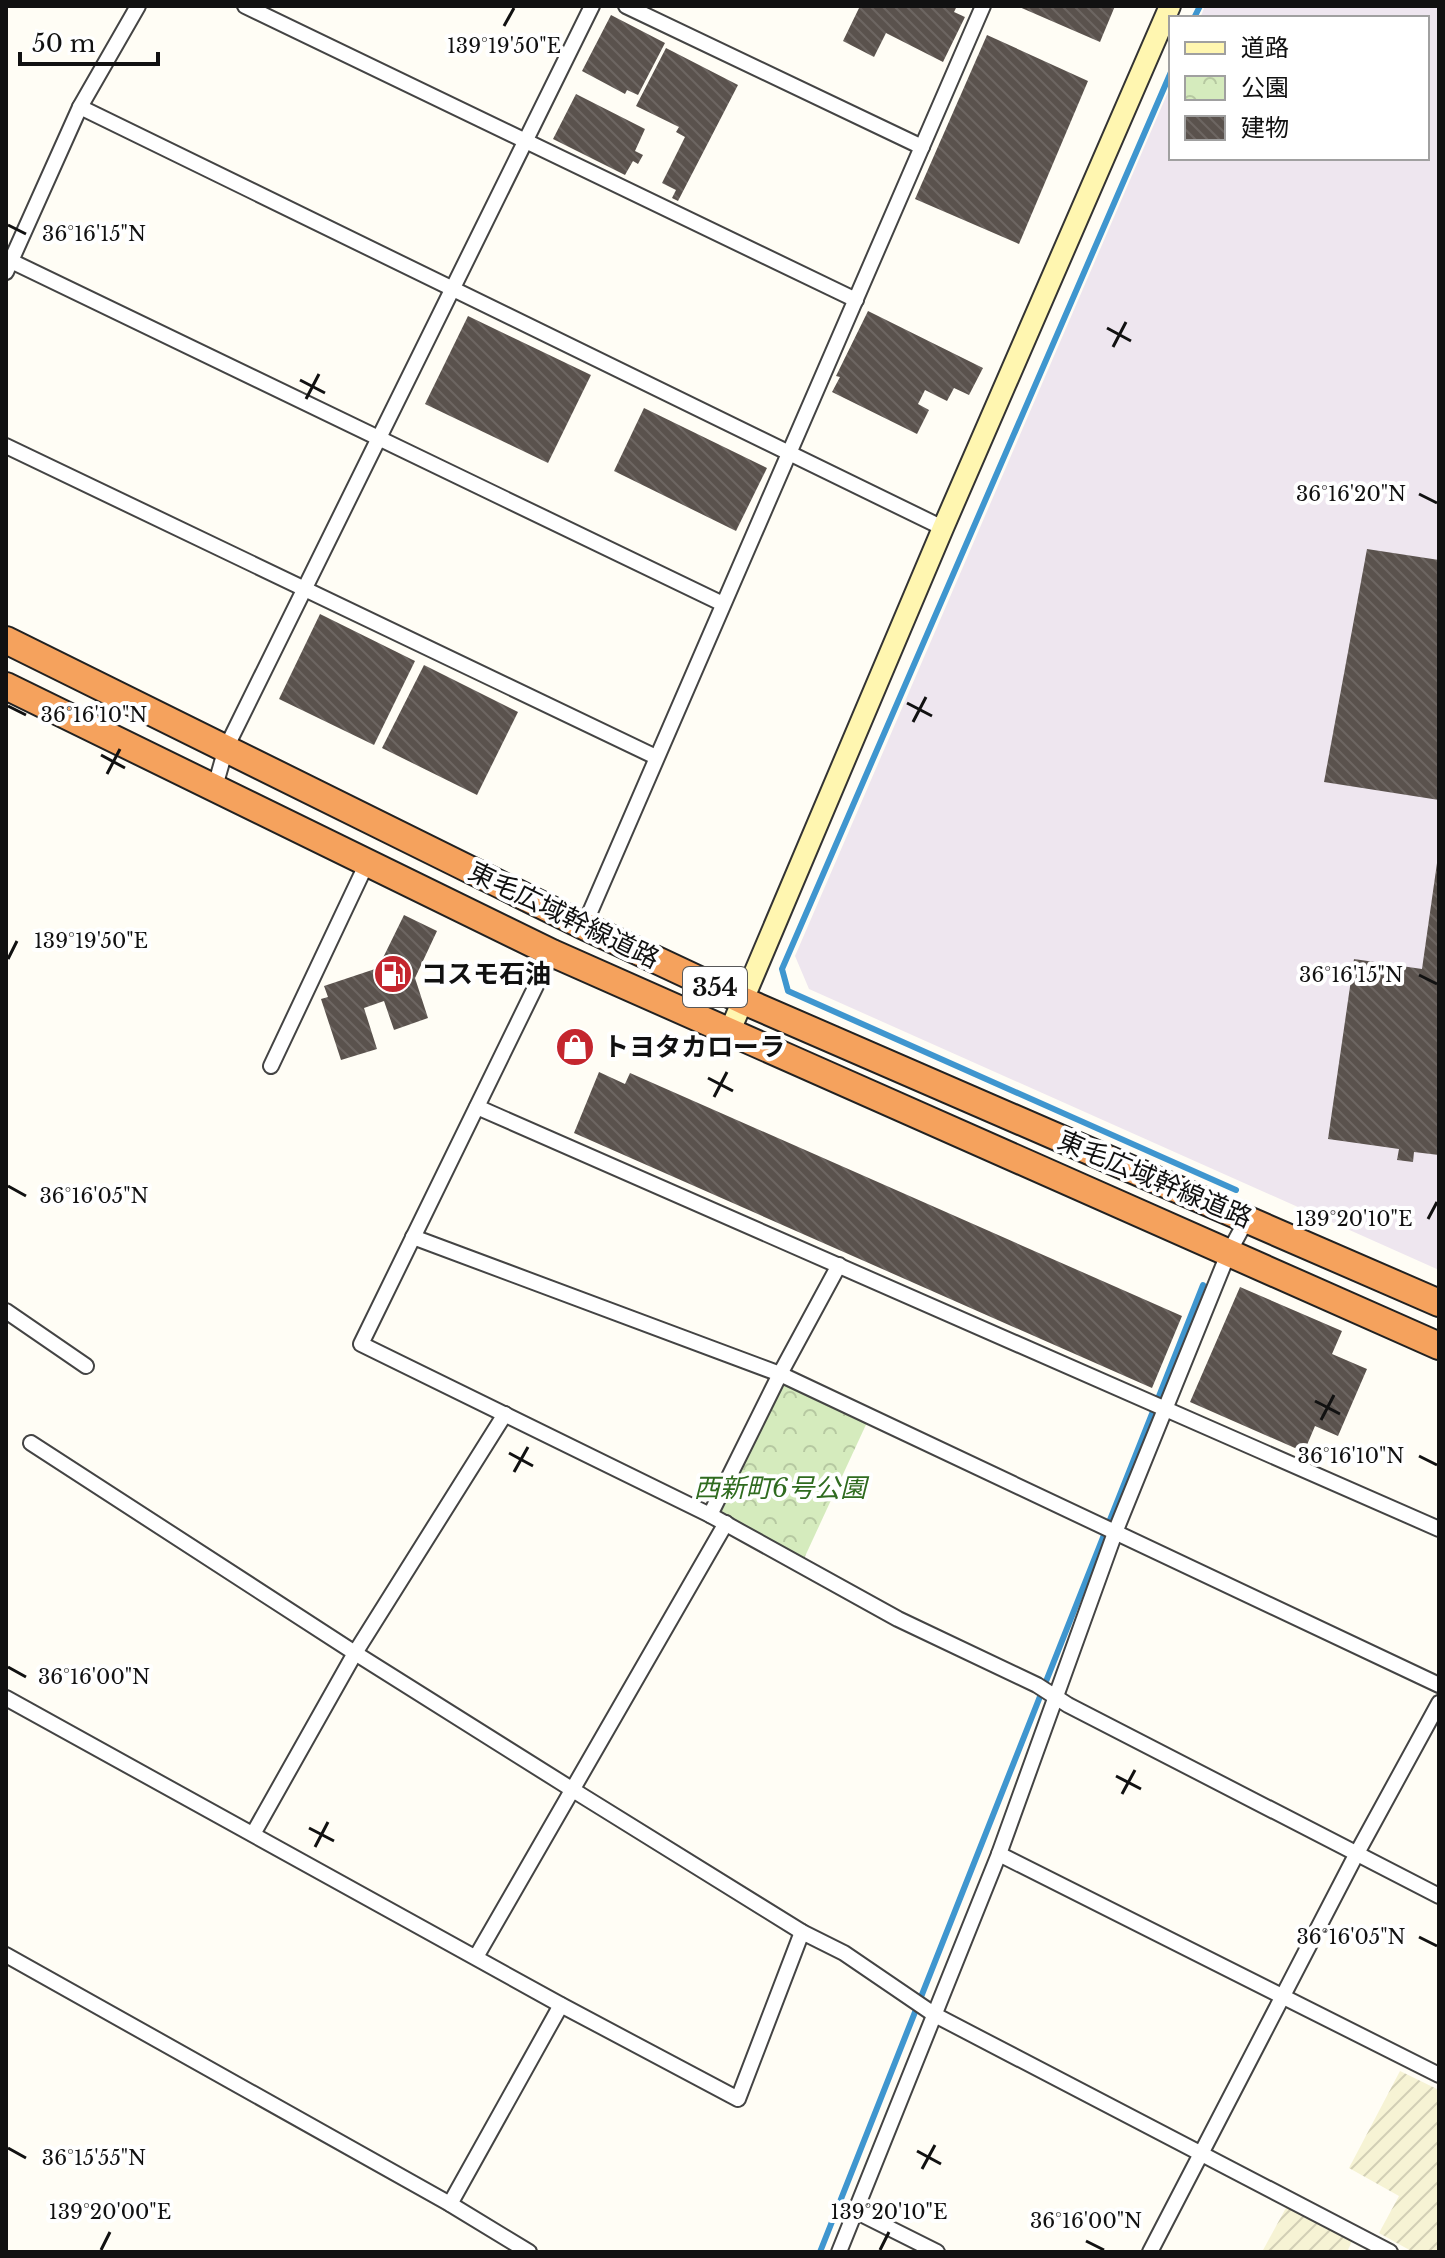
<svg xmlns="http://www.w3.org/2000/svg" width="1445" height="2258" font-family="'Libre Baskerville','Noto Sans JP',serif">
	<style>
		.industrial { fill: #eee6ef }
		.farmland { fill: url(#farmland-furrows) }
		.park { fill: url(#park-crowns) }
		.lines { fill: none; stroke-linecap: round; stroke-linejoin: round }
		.stream { stroke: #3f96cf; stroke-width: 6 }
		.building { fill: url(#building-back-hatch) }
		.street-casing { stroke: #444; stroke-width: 18 }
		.secondary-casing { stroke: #333; stroke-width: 24 }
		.highway-casing { stroke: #222; stroke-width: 30 }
		.street { stroke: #fff; stroke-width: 14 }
		.secondary { stroke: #fff6b0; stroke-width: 20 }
		.highway { stroke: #f5a25d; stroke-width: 26 }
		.ticks { fill: none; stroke: #111; stroke-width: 3 }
		.labels { text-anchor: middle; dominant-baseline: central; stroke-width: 8; stroke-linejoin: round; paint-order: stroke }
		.shield { fill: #fff; stroke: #585858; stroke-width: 2 }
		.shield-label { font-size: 24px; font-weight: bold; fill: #111 }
		.street-label { font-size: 26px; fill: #111; stroke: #fff }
		.poi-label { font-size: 26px; font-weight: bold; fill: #111; stroke: #fff; text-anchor: start }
		.park-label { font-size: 26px; font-style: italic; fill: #2f6b1f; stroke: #fff }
		.ticks-label { font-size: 20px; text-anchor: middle; fill: #111; stroke: #fff; stroke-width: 8; stroke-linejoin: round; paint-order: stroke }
	</style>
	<defs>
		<pattern id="farmland-furrows" width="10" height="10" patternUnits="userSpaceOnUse" patternTransform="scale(2)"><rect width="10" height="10" fill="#f6f3d4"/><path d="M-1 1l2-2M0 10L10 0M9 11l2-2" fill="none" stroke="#d2cfb5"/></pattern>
		<pattern id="park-crowns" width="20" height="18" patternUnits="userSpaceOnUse" patternTransform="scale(2)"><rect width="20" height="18" fill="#d5ebbd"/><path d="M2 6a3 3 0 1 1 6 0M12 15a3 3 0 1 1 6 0" fill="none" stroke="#b6c8a1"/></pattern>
		<pattern id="building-back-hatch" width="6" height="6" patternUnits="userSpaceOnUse" patternTransform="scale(2)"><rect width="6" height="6" fill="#5a524d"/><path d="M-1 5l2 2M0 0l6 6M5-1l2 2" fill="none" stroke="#6d6662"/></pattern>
	</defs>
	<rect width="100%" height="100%" fill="#fffdf5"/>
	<!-- industrial -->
	<polygon class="industrial" points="1205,6 1439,6 1439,1270 809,989 795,956 1171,85 1171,158 1427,158 1427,18 1200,18"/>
	<!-- farmland -->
	<g class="farmland">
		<polygon points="1400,2071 1439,2090 1439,2252 1413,2252 1379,2233 1399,2196 1349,2168"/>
		<polygon points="1287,2206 1352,2241 1347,2252 1262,2252"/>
	</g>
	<!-- park -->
	<polygon class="park" points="780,1374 870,1416 801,1565 710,1515"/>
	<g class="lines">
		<!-- stream -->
		<g class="stream">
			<polyline points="1194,18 1200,6"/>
			<polyline points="1171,72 782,969 788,991 1236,1190"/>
			<polyline points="820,2252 1203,1285"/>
		</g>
	</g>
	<!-- building -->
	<g class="building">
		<polygon points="860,6 957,6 954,12 965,17 943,62 886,33 874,57 843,41"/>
		<polygon points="1017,6 1115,6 1100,42"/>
		<polygon points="611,15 665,43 638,95 627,90 625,94 582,71"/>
		<polygon points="987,35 1088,81 1019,244 915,199"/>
		<polygon points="666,48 738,85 678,201 672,198 676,190 662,183 685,137 676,132 679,127 636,106"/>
		<polygon points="576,94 645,129 635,151 643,155 638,164 633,161 625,175 553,139"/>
		<polygon points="868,311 983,368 969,395 954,388 947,401 925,390 918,404 929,410 917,434 832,392 840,377 836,376"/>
		<polygon points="468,316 591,375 548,463 425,404"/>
		<polygon points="644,408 767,468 736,531 614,471"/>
		<polygon points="1367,549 1439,560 1439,800 1324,782"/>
		<polygon points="320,614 415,661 374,745 279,699"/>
		<polygon points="424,665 518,712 477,795 382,748"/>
		<polygon points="1437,863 1439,1155 1414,1152 1413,1162 1397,1160 1399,1149 1328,1139 1354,959 1422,969"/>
		<polygon points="404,915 437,931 415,978 428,1018 394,1030 384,1001 364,1008 377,1049 341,1060 321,999 328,997 324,986 378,968"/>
		<polygon points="599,1072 625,1084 630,1073 1182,1316 1152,1388 574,1133"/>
		<polygon points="1240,1287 1342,1331 1332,1354 1367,1369 1338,1436 1315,1426 1304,1452 1190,1402"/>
	</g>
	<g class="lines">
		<!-- street casing -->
		<g class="street-casing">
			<g id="street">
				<polyline points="245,6 856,300"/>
				<polyline points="626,6 922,147"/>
				<polyline points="80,107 943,528"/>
				<polyline points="11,261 723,604"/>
				<polyline points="6,272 80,107 138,6"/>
				<polyline points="6,446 656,757"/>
				<polyline points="214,790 226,748 592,6"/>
				<polyline points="584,926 983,6"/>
				<polyline points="552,953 361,1344 710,1515 898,1619 1037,1685 1068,1705 1439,1896"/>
				<polyline points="271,1066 366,865"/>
				<polyline points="477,1107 1439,1529"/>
				<polyline points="413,1237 780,1374 1439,1685"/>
				<polyline points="6,1311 86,1366"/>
				<polyline points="31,1443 355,1653 573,1790 802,1932 844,1953 935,2015 1390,2252"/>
				<polyline points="710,1515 780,1374 839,1265"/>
				<polyline points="6,1698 561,2005 738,2099 802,1932"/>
				<polyline points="253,1834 355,1653 505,1414"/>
				<polyline points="999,1854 1439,2075"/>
				<polyline points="6,1955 450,2204 529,2252"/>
				<polyline points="476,1957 726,1523"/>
				<polyline points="450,2204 561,2005"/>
				<polyline points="855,2211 937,2252"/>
				<polyline points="839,2252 999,1854 1116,1530 1228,1254 1247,1219"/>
				<polyline points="1150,2252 1357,1853 1439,1703"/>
			</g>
		</g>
		<!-- secondary casing -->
		<g class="secondary-casing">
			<polyline id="secondary" points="729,1033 943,528 1170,6"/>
		</g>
		<!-- highway casing -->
		<g class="highway-casing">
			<g id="highway">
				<polyline points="6,640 584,926 744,1001 1439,1303"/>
				<polyline points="6,686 552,953 1439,1346"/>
			</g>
		</g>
		<!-- street -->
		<use href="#street" class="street"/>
		<!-- secondary -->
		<use href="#secondary" class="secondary"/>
		<!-- highway -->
		<use href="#highway" class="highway"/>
	</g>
	<!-- ticks -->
	<path class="ticks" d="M504,26L514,8M8,225L26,234M1107,328L1131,341M1113,347L1126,322M300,380L325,393M306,399L319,374M1419,494L1437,503M907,703L932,716M8,706L26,715M913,722L926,697M101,755L125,768M107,774L120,749M8,959L17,941M1419,975L1437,984M708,1078L733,1091M714,1097L727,1072M8,1186L26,1196M1428,1219L1437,1202M1315,1401L1340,1414M1321,1420L1334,1395M509,1453L533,1466M1419,1456L1437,1465M514,1472L528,1447M8,1667L26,1677M1116,1776L1141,1789M1122,1794L1135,1770M309,1828L334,1841M315,1847L328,1822M1419,1937L1437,1946M8,2148L26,2158M917,2151L941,2164M922,2169L935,2145M1086,2241L1104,2250M101,2250L110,2232M880,2250L889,2232"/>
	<!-- icons -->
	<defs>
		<g id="fuel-disc" transform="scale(2)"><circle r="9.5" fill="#c4262e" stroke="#fff"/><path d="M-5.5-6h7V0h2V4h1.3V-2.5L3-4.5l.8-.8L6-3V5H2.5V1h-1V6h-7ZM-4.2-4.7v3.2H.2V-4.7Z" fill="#fff"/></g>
		<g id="shop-disc" transform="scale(2)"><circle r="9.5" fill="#c4262e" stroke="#fff"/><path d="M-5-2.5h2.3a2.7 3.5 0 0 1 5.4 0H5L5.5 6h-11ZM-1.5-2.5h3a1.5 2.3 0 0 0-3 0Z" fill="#fff"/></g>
	</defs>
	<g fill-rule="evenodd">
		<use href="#fuel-disc" x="393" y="974"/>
		<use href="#shop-disc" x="575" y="1047"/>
	</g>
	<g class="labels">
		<!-- shield labels -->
		<rect class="shield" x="683" y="967" width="64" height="40" rx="6"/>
		<g class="shield-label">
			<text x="715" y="987">354</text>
		</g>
		<!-- street labels -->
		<g class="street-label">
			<text transform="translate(564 915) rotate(26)">東毛広域幹線道路</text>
			<text transform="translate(1155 1179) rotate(23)">東毛広域幹線道路</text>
		</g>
		<!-- poi labels -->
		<g class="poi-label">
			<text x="421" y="974">コスモ石油</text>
			<text x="603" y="1047">トヨタカローラ</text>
		</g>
		<!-- park labels -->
		<g class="park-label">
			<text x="780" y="1488">西新町6号公園</text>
		</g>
	</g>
	<g class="ticks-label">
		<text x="504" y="53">139°19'50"E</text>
		<text x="94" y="241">36°16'15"N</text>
		<text x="1351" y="501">36°16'20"N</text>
		<text x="94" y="722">36°16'10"N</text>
		<text x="91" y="948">139°19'50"E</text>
		<text x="1351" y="982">36°16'15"N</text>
		<text x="94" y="1203">36°16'05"N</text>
		<text x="1354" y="1226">139°20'10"E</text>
		<text x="1351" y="1463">36°16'10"N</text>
		<text x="94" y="1684">36°16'00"N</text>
		<text x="1351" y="1944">36°16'05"N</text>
		<text x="94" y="2165">36°15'55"N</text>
		<text x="110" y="2219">139°20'00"E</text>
		<text x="889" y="2219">139°20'10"E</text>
		<text x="1086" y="2228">36°16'00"N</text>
	</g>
	<!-- border -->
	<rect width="1445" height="2258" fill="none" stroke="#111111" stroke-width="16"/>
	<!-- legend -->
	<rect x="1169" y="16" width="260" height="144" fill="#ffffff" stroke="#a0a0a0" stroke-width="2"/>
	<rect x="1185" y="42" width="40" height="12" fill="#fff6b0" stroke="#a0a0a0" stroke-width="2"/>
	<text x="1241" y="56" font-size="24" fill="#111111">道路</text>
	<rect x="1185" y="76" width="40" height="24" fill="url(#park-crowns)" stroke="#a0a0a0" stroke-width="2"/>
	<text x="1241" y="96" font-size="24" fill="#111111">公園</text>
	<rect x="1185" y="116" width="40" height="24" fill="url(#building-back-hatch)" stroke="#a0a0a0" stroke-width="2"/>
	<text x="1241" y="136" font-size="24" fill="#111111">建物</text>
	<!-- scale -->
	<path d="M20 52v12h138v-12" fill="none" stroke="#111111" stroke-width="4"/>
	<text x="32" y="52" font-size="24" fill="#111111" stroke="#ffffff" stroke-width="6" paint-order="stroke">50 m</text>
</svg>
